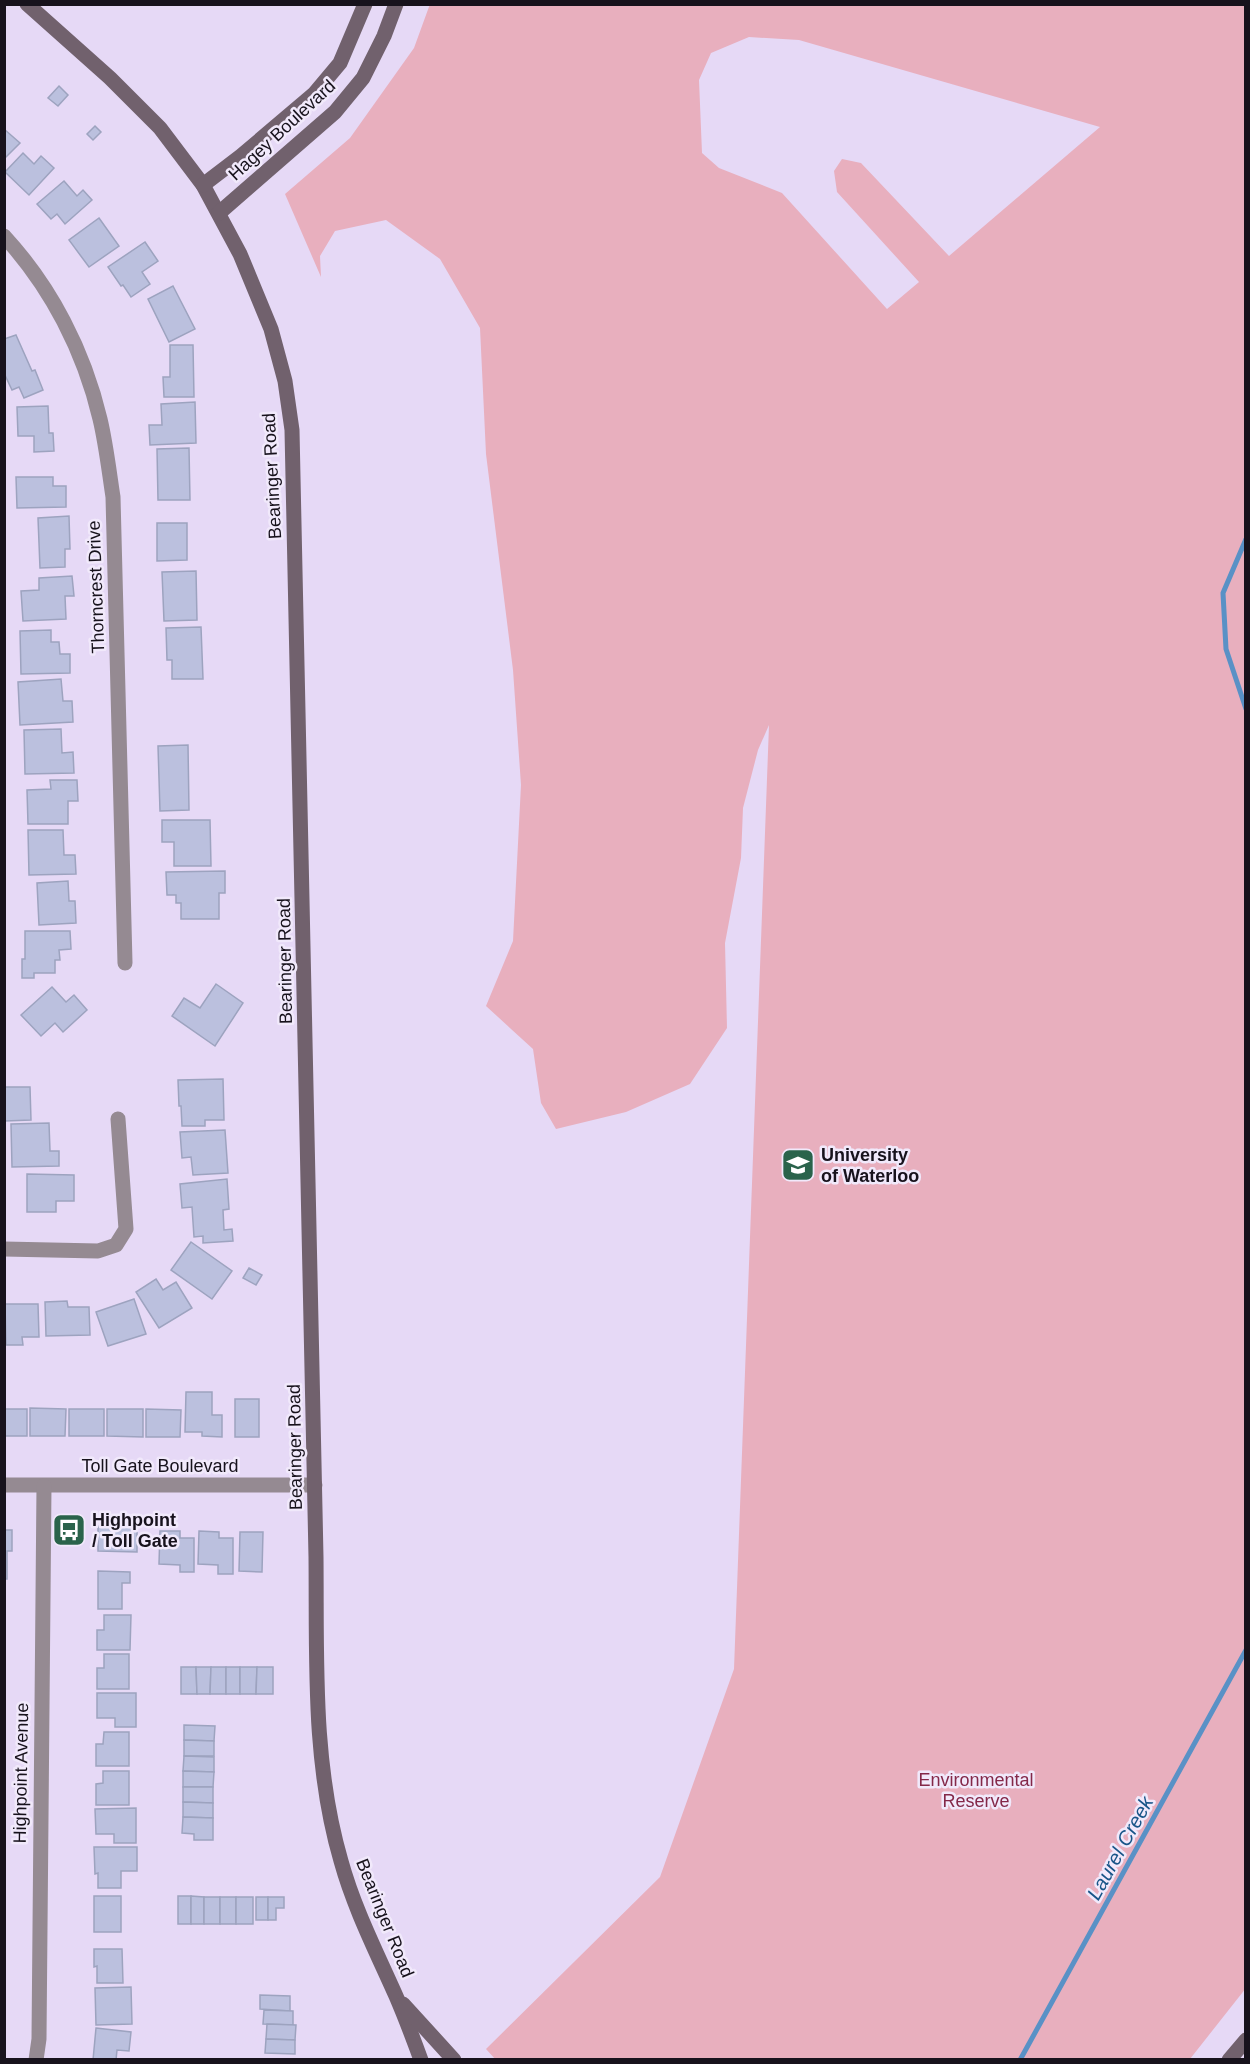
<svg xmlns="http://www.w3.org/2000/svg" width="1250" height="2064" font-family="Helvetica,sans-serif">
	<style>
		.green { fill: #e8afbe; fill-rule: evenodd }
		.lines { fill: none; stroke-linecap: round; stroke-linejoin: round }
		.stream { stroke: #5991c6; stroke-width: 5 }
		.building { fill: #bbc0de; stroke: #9da3bf; stroke-width: 1.5 }
		.street { stroke: #958a92; stroke-width: 15 }
		.secondary { stroke: #71616d; stroke-width: 15 }
		.labels { text-anchor: middle; dominant-baseline: central; stroke-width: 5; stroke-linejoin: round; paint-order: stroke }
		.street-label { font-size: 18px; fill: #17121c; stroke: #f1e9fb }
		.poi-label { font-size: 18px; font-weight: bold; fill: #17121c; stroke: #f1e9fb; text-anchor: start }
		.park-label { font-size: 18px; fill: #842849; stroke: #f1e9fb }
		.water-label { font-size: 20px; font-style: italic; fill: #195588; stroke: #f1e9fb }
	</style>
	<rect width="100%" height="100%" fill="#e6d9f6"/>
	<!-- green -->
	<path class="green" d="M430,4L1245,5L1246,1988L1190,2059L496,2060L486,2049L660,1877L734,1669L769,725L758,750L743,808L741,858L725,943L727,1028L690,1084L626,1112L556,1129L541,1103L533,1049L486,1006L513,941L521,785L513,670L486,454L480,328L440,259L386,220L335,231L320,256L321,277L285,194L350,138L414,48ZM749,37L799,40L1100,127L949,256L861,163L842,159L834,171L837,192L919,282L887,309L782,193L719,168L702,153L699,80L711,53Z"/>
	<g class="lines">
		<!-- stream -->
		<g class="stream">
			<polyline points="1246,539 1223,593 1226,649 1246,709"/>
			<polyline points="1020,2060 1246,1650"/>
		</g>
	</g>
	<!-- building -->
	<g class="building">
		<polygon points="59,86 68,95 58,106 48,98"/>
		<polygon points="95,126 101,132 93,140 87,134"/>
		<polygon points="4,129 20,143 4,159"/>
		<polygon points="23,153 34,164 41,156 54,168 29,195 5,172"/>
		<polygon points="64,181 77,196 83,190 92,200 65,224 57,214 51,219 37,204"/>
		<polygon points="99,218 119,246 89,267 69,240"/>
		<polygon points="145,242 158,261 142,272 150,284 131,297 123,285 121,286 108,267"/>
		<polygon points="173,286 195,329 169,342 148,299"/>
		<polygon points="16,335 32,371 35,370 43,390 24,398 19,387 12,390 4,373 4,339"/>
		<polygon points="170,345 193,345 194,397 164,397 163,377 170,377"/>
		<polygon points="195,402 196,443 150,445 149,425 162,425 161,404"/>
		<polygon points="48,406 49,433 53,433 54,451 34,452 34,436 18,436 17,407"/>
		<polygon points="189,448 190,500 158,500 157,449"/>
		<polygon points="16,477 53,477 53,486 66,486 66,507 17,508"/>
		<polygon points="69,516 70,549 65,549 65,567 40,568 38,518"/>
		<polygon points="157,523 187,523 187,560 157,561"/>
		<polygon points="196,571 197,620 164,621 162,572"/>
		<polygon points="72,576 74,596 65,596 66,619 23,621 21,591 39,590 39,578"/>
		<polygon points="201,627 203,679 172,679 172,660 167,660 166,628"/>
		<polygon points="51,630 51,642 59,642 60,654 70,654 70,673 21,674 20,631"/>
		<polygon points="61,679 63,701 72,701 73,722 20,725 18,682"/>
		<polygon points="61,729 62,753 73,752 74,773 25,774 24,730"/>
		<polygon points="188,745 189,810 160,811 158,746"/>
		<polygon points="50,780 77,780 78,801 68,801 68,824 28,824 27,790 51,789"/>
		<polygon points="162,820 210,820 211,866 174,866 174,842 162,842"/>
		<polygon points="28,830 63,830 64,855 75,855 76,874 29,875"/>
		<polygon points="225,871 225,893 219,893 219,919 181,919 181,903 176,903 176,895 167,895 166,872"/>
		<polygon points="68,881 69,901 75,901 76,923 39,925 37,883"/>
		<polygon points="25,931 70,931 71,949 59,950 60,960 55,960 55,973 34,973 34,978 22,978 22,959 25,959"/>
		<polygon points="216,984 243,1003 215,1046 172,1016 184,998 200,1008"/>
		<polygon points="52,987 66,1002 74,995 87,1010 63,1032 55,1023 41,1036 21,1015"/>
		<polygon points="223,1079 224,1120 205,1120 205,1126 182,1126 181,1106 179,1106 178,1080"/>
		<polygon points="5,1087 30,1087 31,1120 5,1121"/>
		<polygon points="49,1123 50,1151 59,1151 59,1166 12,1167 11,1124"/>
		<polygon points="225,1130 228,1173 193,1175 191,1157 182,1158 180,1132"/>
		<polygon points="27,1174 74,1175 74,1201 56,1201 56,1212 27,1212"/>
		<polygon points="227,1179 229,1209 223,1210 224,1230 232,1229 233,1241 203,1243 203,1236 194,1237 192,1207 182,1208 180,1184"/>
		<polygon points="191,1242 232,1271 212,1299 171,1270"/>
		<polygon points="249,1268 262,1275 256,1285 243,1278"/>
		<polygon points="156,1279 163,1290 176,1282 192,1308 159,1328 136,1292"/>
		<polygon points="134,1299 146,1334 108,1346 96,1312"/>
		<polygon points="67,1301 68,1307 89,1307 90,1335 46,1336 45,1302"/>
		<polygon points="5,1304 38,1304 39,1337 22,1337 23,1345 6,1345"/>
		<polygon points="186,1392 212,1392 212,1415 222,1415 222,1437 202,1436 202,1432 185,1432"/>
		<rect x="235" y="1399" width="24" height="38"/>
		<polygon points="30,1408 66,1409 65,1436 30,1436"/>
		<rect x="4" y="1409" width="23" height="27"/>
		<rect x="69" y="1409" width="35" height="27"/>
		<polygon points="107,1409 143,1409 143,1437 107,1436"/>
		<polygon points="146,1409 181,1410 180,1437 146,1437"/>
		<polygon points="98,1526 137,1527 137,1552 98,1551"/>
		<polygon points="4,1530 12,1530 12,1551 7,1551 7,1579 4,1579"/>
		<polygon points="160,1531 180,1531 180,1538 194,1538 194,1572 180,1572 180,1565 159,1564"/>
		<polygon points="199,1531 219,1532 219,1538 233,1538 233,1574 218,1574 218,1565 198,1564"/>
		<polygon points="240,1532 263,1532 262,1572 239,1571"/>
		<polygon points="98,1571 130,1572 130,1583 122,1583 122,1609 98,1609"/>
		<polygon points="104,1615 131,1615 130,1650 97,1650 97,1630 104,1630"/>
		<polygon points="104,1654 129,1654 129,1689 97,1689 97,1668 104,1668"/>
		<polygon points="181,1667 196,1667 197,1694 181,1694"/>
		<polygon points="196,1667 211,1667 210,1694 197,1694"/>
		<polygon points="211,1667 226,1667 226,1694 210,1694"/>
		<rect x="226" y="1667" width="14" height="27"/>
		<polygon points="240,1667 257,1667 256,1694 240,1694"/>
		<polygon points="257,1667 273,1667 273,1694 256,1694"/>
		<polygon points="97,1693 136,1693 136,1727 115,1727 115,1718 97,1718"/>
		<polygon points="184,1725 215,1726 214,1741 184,1740"/>
		<polygon points="104,1732 129,1732 129,1766 96,1766 96,1744 103,1744"/>
		<polygon points="184,1740 214,1741 214,1756 184,1756"/>
		<polygon points="184,1756 214,1757 214,1772 183,1771"/>
		<polygon points="103,1771 129,1771 129,1805 96,1805 96,1784 103,1783"/>
		<polygon points="183,1771 214,1772 213,1787 183,1787"/>
		<polygon points="183,1787 213,1787 213,1803 183,1802"/>
		<polygon points="183,1802 213,1803 213,1818 183,1817"/>
		<polygon points="136,1808 136,1843 114,1843 114,1834 96,1834 95,1809"/>
		<polygon points="183,1817 213,1818 213,1840 194,1840 194,1834 182,1833"/>
		<polygon points="94,1847 137,1847 137,1871 121,1871 121,1888 98,1888 98,1873 95,1874"/>
		<rect x="94" y="1896" width="27" height="36"/>
		<rect x="178" y="1896" width="13" height="28"/>
		<polygon points="191,1896 204,1897 204,1924 191,1924"/>
		<rect x="204" y="1897" width="16" height="27"/>
		<rect x="220" y="1897" width="16" height="27"/>
		<rect x="236" y="1897" width="17" height="27"/>
		<rect x="256" y="1897" width="12" height="23"/>
		<polygon points="268,1897 284,1897 284,1908 276,1908 276,1920 268,1920"/>
		<polygon points="94,1949 122,1949 123,1983 97,1983 97,1966 94,1967"/>
		<polygon points="131,1987 132,2024 96,2025 95,1988"/>
		<polygon points="260,1995 290,1996 290,2011 260,2009"/>
		<polygon points="264,2010 293,2011 293,2025 263,2024"/>
		<polygon points="267,2024 296,2025 295,2040 266,2039"/>
		<polygon points="96,2028 131,2032 129,2051 117,2050 116,2060 93,2060"/>
		<polygon points="266,2039 295,2040 295,2054 265,2053"/>
	</g>
	<g class="lines">
		<!-- street -->
		<g class="street">
			<path d="M4,236C51,287 84,351 100,419C106,444 109,471 113,497L125,963"/>
			<polyline points="4,1249 98,1251 116,1245 126,1229 118,1119"/>
			<polyline points="4,1485 315,1485"/>
			<polyline points="36,2060 39,2039 44,1486"/>
		</g>
		<!-- secondary -->
		<g class="secondary">
			<path d="M27,4L110,78L160,128L203,185L240,254L271,329L285,381L292,430L316,1557C317,1658 312,1762 341,1861C354,1908 376,1951 396,1996C405,2017 413,2038 421,2060"/>
			<polyline points="203,185 241,156 314,94 340,63 365,4"/>
			<polyline points="219,213 335,112 363,78 384,36 396,4"/>
			<polyline points="403,2004 454,2060"/>
			<polyline points="1229,2060 1246,2040"/>
		</g>
	</g>
	<!-- icons -->
	<defs>
		<g id="university-square" transform="scale(1.725)"><rect x="-9" y="-9" width="18" height="18" rx="4" fill="#2a634b" stroke="#f1e9fb"/><path d="M0-5L7-2L0 1L-7-2ZM-4 1L0 2.5L4 1V4Q0 6-4 4Z" fill="#fff"/></g>
		<g id="bus-square" transform="scale(1.725)"><rect x="-9" y="-9" width="18" height="18" rx="4" fill="#2a634b" stroke="#f1e9fb"/><path d="M-5-6H5V4H4V6H2V4H-2V6H-4V4H-5ZM-3.5-4V0h7V-4ZM-3.5 1.2v1.5H-2V1.2ZM2 1.2v1.5H3.5V1.2Z" fill="#fff"/></g>
	</defs>
	<g fill-rule="evenodd">
		<use href="#university-square" x="798" y="1165"/>
		<use href="#bus-square" x="69" y="1530"/>
	</g>
	<g class="labels">
		<!-- street labels -->
		<g class="street-label">
			<text transform="translate(282 130) rotate(-43)">Hagey Boulevard</text>
			<text transform="translate(272 476) rotate(-93)">Bearinger Road</text>
			<text transform="translate(96 587) rotate(-92)">Thorncrest Drive</text>
			<text transform="translate(285 961) rotate(-91)">Bearinger Road</text>
			<text transform="translate(295 1447) rotate(-91)">Bearinger Road</text>
			<text x="160" y="1466">Toll Gate Boulevard</text>
			<text transform="translate(21 1773) rotate(-89)">Highpoint Avenue</text>
			<text transform="translate(385 1918) rotate(68)">Bearinger Road</text>
		</g>
		<!-- poi labels -->
		<g class="poi-label">
			<text x="821" y="1155">University<tspan x="821" dy="21">of Waterloo</tspan></text>
			<text x="92" y="1520">Highpoint<tspan x="92" dy="21">/ Toll Gate</tspan></text>
		</g>
		<!-- park labels -->
		<g class="park-label">
			<text x="976" y="1780">Environmental<tspan x="976" dy="21">Reserve</tspan></text>
		</g>
		<!-- water labels -->
		<g class="water-label">
			<text transform="translate(1120 1848) rotate(-61)">Laurel Creek</text>
		</g>
	</g>
	<!-- border -->
	<rect width="1250" height="2064" fill="none" stroke="#17121c" stroke-width="12"/>
</svg>
